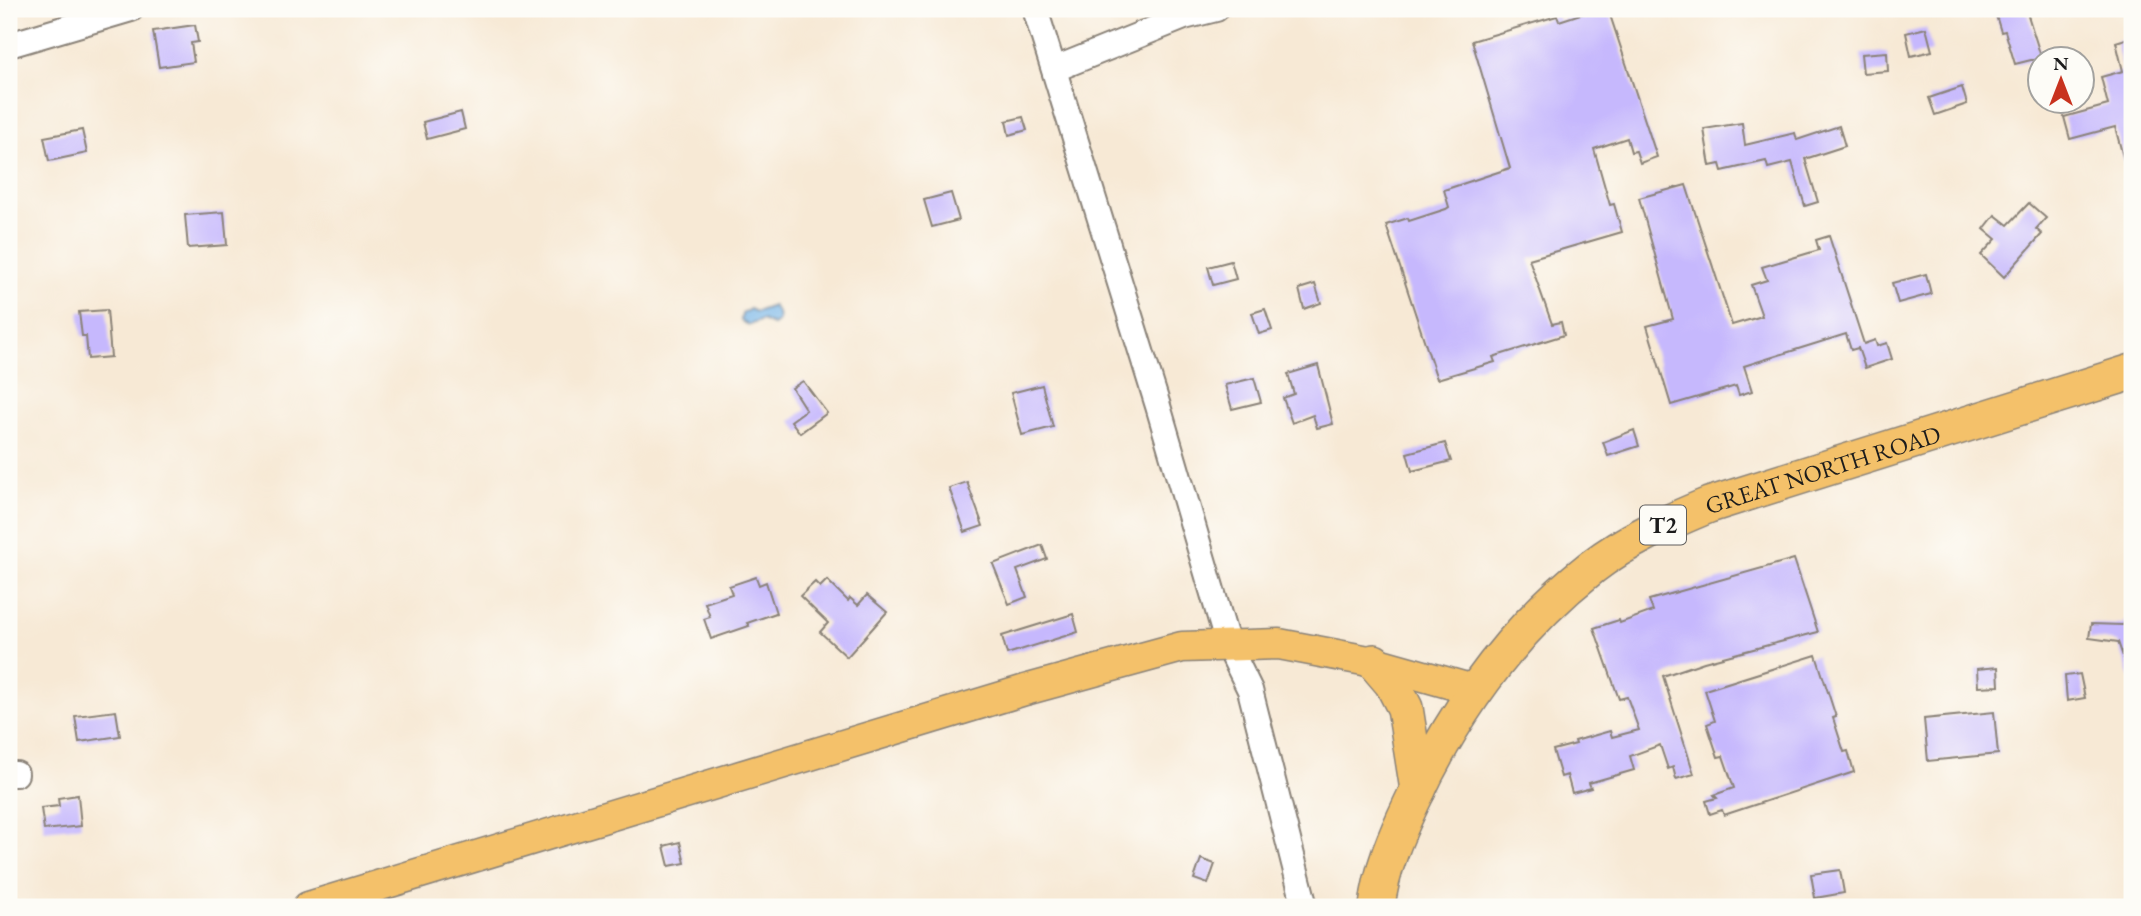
<svg xmlns="http://www.w3.org/2000/svg" width="2141" height="916" font-family="'EB Garamond',serif">
	<style>
		.water { fill: #75b4e8; stroke: #486882; stroke-width: 2 }
		.building { fill: #c6b8fd }
		.lines { fill: none; stroke-linecap: round; stroke-linejoin: round }
		.minor-casing { stroke: #8a8278; stroke-width: 28 }
		.major-casing { stroke: #8a8278; stroke-width: 33 }
		.highway-casing { stroke: #8a8278; stroke-width: 38 }
		.minor { stroke: #fff; stroke-width: 24 }
		.major { stroke: #f4c16a; stroke-width: 30 }
		.highway { stroke: #f4c16a; stroke-width: 35 }
		.labels { text-anchor: middle; dominant-baseline: central; stroke-width: 6; stroke-linejoin: round; paint-order: stroke }
		.shield { fill: #fdfcf7; stroke: #605f5e; stroke-width: 2 }
		.shield-label { font-size: 23px; font-weight: bold; fill: #1c1c1c }
		.street-label { font-size: 24px; fill: #1c1c1c; stroke: #fdfcf7 }
	</style>
	<rect width="100%" height="100%" fill="#fdfcf7"/>
	<filter id="ink" filterUnits="userSpaceOnUse"><feTurbulence type="fractalNoise" baseFrequency=".0143" numOctaves="2"/><feDisplacementMap in="SourceGraphic" scale="14" xChannelSelector="R" yChannelSelector="G"/><feConvolveMatrix kernelMatrix="1 2 1 2 8 2 1 2 1" color-interpolation-filters="sRGB"/></filter>
	<filter id="wash" filterUnits="userSpaceOnUse"><feTurbulence type="fractalNoise" baseFrequency=".00686" numOctaves="4" result="noise"/><feDisplacementMap in="SourceGraphic" scale="28" xChannelSelector="R" yChannelSelector="G"/><feGaussianBlur stdDeviation="1.57" result="paint"/><feColorMatrix in="noise" values="0 0 0 0 0 0 0 0 0 0 0 0 0 0 0 0 0 1.4 0 .05"/><feComposite in="paint" operator="in"/></filter>
	<g filter="url(#wash)">
		<rect width="100%" height="100%" fill="#f7e9d5"/>
		<!-- water -->
		<polygon class="water" points="773,306 778,313 779,321 773,325 762,320 749,325 741,321 742,314 750,309 756,312"/>
		<g id="blocks">
			<!-- building -->
			<g class="building">
				<polygon points="1596,9 1608,9 1657,157 1640,163 1636,151 1631,152 1627,138 1594,149 1610,205 1614,204 1622,232 1529,259 1552,324 1561,322 1564,335 1493,357 1495,362 1437,379 1386,225 1408,218 1409,221 1446,209 1449,207 1444,190 1510,168 1472,41 1557,16 1559,21"/>
				<polygon points="1994,9 2026,9 2042,60 2031,60 2015,64 2005,31 2001,32"/>
				<polygon points="195,25 198,42 191,43 194,62 159,67 153,31"/>
				<polygon points="1926,28 1932,51 1911,56 1906,33"/>
				<polygon points="2132,37 2132,91 2129,91 2132,105 2132,174 2128,175 2115,127 2070,139 2064,117 2108,105 2101,77 2123,71 2116,42"/>
				<polygon points="1887,52 1888,71 1863,73 1861,54"/>
				<polygon points="1962,87 1967,104 1935,115 1929,98"/>
				<polygon points="461,112 465,129 427,139 423,122"/>
				<polygon points="1023,117 1027,130 1009,135 1006,121"/>
				<polygon points="1742,123 1745,145 1795,133 1797,140 1839,126 1845,146 1805,159 1818,202 1805,206 1792,162 1768,168 1766,161 1722,171 1720,164 1710,166 1704,129"/>
				<polygon points="82,130 87,153 49,161 44,137"/>
				<polygon points="1686,185 1732,325 1762,316 1751,285 1767,280 1762,267 1819,250 1816,240 1829,236 1864,344 1875,340 1877,346 1887,343 1892,359 1865,368 1858,348 1851,350 1846,334 1744,366 1752,391 1739,395 1736,386 1671,405 1647,326 1673,319 1639,198"/>
				<polygon points="951,193 959,220 932,227 924,200"/>
				<polygon points="2029,203 2046,218 2036,229 2042,234 2004,277 1981,255 1996,239 1984,229 1995,215 2008,225"/>
				<polygon points="224,212 227,245 188,248 185,215"/>
				<polygon points="1231,261 1236,279 1213,285 1208,267"/>
				<polygon points="1926,274 1931,294 1898,303 1892,283"/>
				<polygon points="1315,284 1321,303 1304,309 1299,289"/>
				<polygon points="1265,309 1272,330 1259,334 1252,313"/>
				<polygon points="107,310 111,357 88,359 86,336 82,336 79,312"/>
				<polygon points="1318,365 1333,424 1317,428 1313,415 1292,423 1283,398 1294,394 1288,374"/>
				<polygon points="1254,378 1261,402 1232,409 1225,385"/>
				<polygon points="803,381 827,413 800,433 791,421 806,410 792,388"/>
				<polygon points="1042,385 1053,427 1022,435 1011,393"/>
				<polygon points="1634,430 1639,446 1608,456 1603,442"/>
				<polygon points="1445,443 1451,461 1412,471 1407,453"/>
				<polygon points="967,482 983,526 965,532 949,488"/>
				<polygon points="1042,545 1047,559 1017,570 1027,597 1009,604 993,564"/>
				<polygon points="1794,559 1818,632 1704,662 1663,676 1694,774 1676,779 1673,767 1668,769 1660,745 1630,756 1634,770 1589,783 1591,788 1572,793 1567,775 1561,777 1553,750 1576,744 1575,741 1610,731 1612,737 1639,730 1627,697 1619,699 1594,628 1619,620 1620,623 1653,611 1649,600"/>
				<polygon points="756,577 759,585 766,582 776,613 747,623 749,626 711,639 704,619 710,617 705,603 732,594 729,586"/>
				<polygon points="827,580 848,601 850,598 858,605 867,595 887,612 847,657 820,632 828,623 800,596 815,582 820,587"/>
				<polygon points="1073,614 1078,632 1007,654 1002,636"/>
				<polygon points="2132,614 2132,677 2130,677 2118,642 2089,638 2091,624 2123,625"/>
				<polygon points="1816,655 1836,717 1833,718 1844,752 1848,751 1854,772 1724,815 1722,810 1710,814 1706,801 1717,798 1714,795 1734,788 1723,756 1718,757 1707,724 1715,721 1705,690"/>
				<polygon points="1998,667 1999,686 1978,687 1977,669"/>
				<polygon points="2080,674 2085,698 2067,701 2065,676"/>
				<polygon points="116,711 120,736 79,742 75,716"/>
				<polygon points="1994,712 1998,754 1928,761 1924,719"/>
				<polygon points="78,795 81,826 44,830 41,808 59,806 58,798"/>
				<polygon points="680,842 685,863 669,866 664,846"/>
				<polygon points="1201,859 1215,864 1208,884 1194,879"/>
				<polygon points="1840,870 1844,893 1815,898 1811,874"/>
			</g>
		</g>
	</g>
	<g filter="url(#ink)">
		<use href="#blocks" fill-opacity="0" stroke="#8a8278" stroke-width="2"/>
		<g class="lines">
			<!-- minor casing -->
			<g class="minor-casing">
				<g id="minor">
					<polyline points="1035,9 1158,406 1228,645 1250,690 1305,907"/>
					<polyline points="9,45 131,9"/>
					<polyline points="1055,69 1184,17 1216,9"/>
					<polyline points="9,774 16,774"/>
				</g>
			</g>
			<!-- major casing -->
			<g class="major-casing">
				<polyline id="major" points="308,907 1025,690 1182,647 1279,644 1374,662 1477,691"/>
			</g>
			<!-- highway casing -->
			<g class="highway-casing">
				<g id="highway">
					<polyline points="1374,662 1392,683 1405,708 1418,790"/>
					<path id="s1" d="M1377,907C1381,870 1396,835 1412,802C1454,711 1513,629 1592,567C1627,540 1668,522 1709,505L2132,372"/>
				</g>
			</g>
			<!-- minor -->
			<use href="#minor" class="minor"/>
			<!-- major -->
			<use href="#major" class="major"/>
			<!-- highway -->
			<use href="#highway" class="highway"/>
		</g>
	</g>
	<g class="labels">
		<!-- shield labels -->
		<rect class="shield" x="1640" y="505.5" width="46" height="39" rx="5"/>
		<g class="shield-label">
			<text x="1663" y="525">T2</text>
		</g>
		<!-- street labels -->
		<g class="street-label">
			<text stroke="none"><textPath href="#s1" startOffset="662">GREAT NORTH ROAD</textPath></text>
		</g>
	</g>
	<!-- margin -->
	<rect width="2141" height="916" fill="none" stroke="#fdfcf7" stroke-width="35"/>
	<!-- north arrow -->
	<g transform="translate(2061 80)"><circle r="33" fill="#fdfcf7" stroke="#a3a29f" stroke-width="2"/>
	<path d="M0-5L12 26L0 18L-12 26Z" fill="#c8321e"/>
	<text y="-10" font-size="19" font-weight="bold" text-anchor="middle" fill="#1c1c1c">N</text>
	</g>
</svg>
